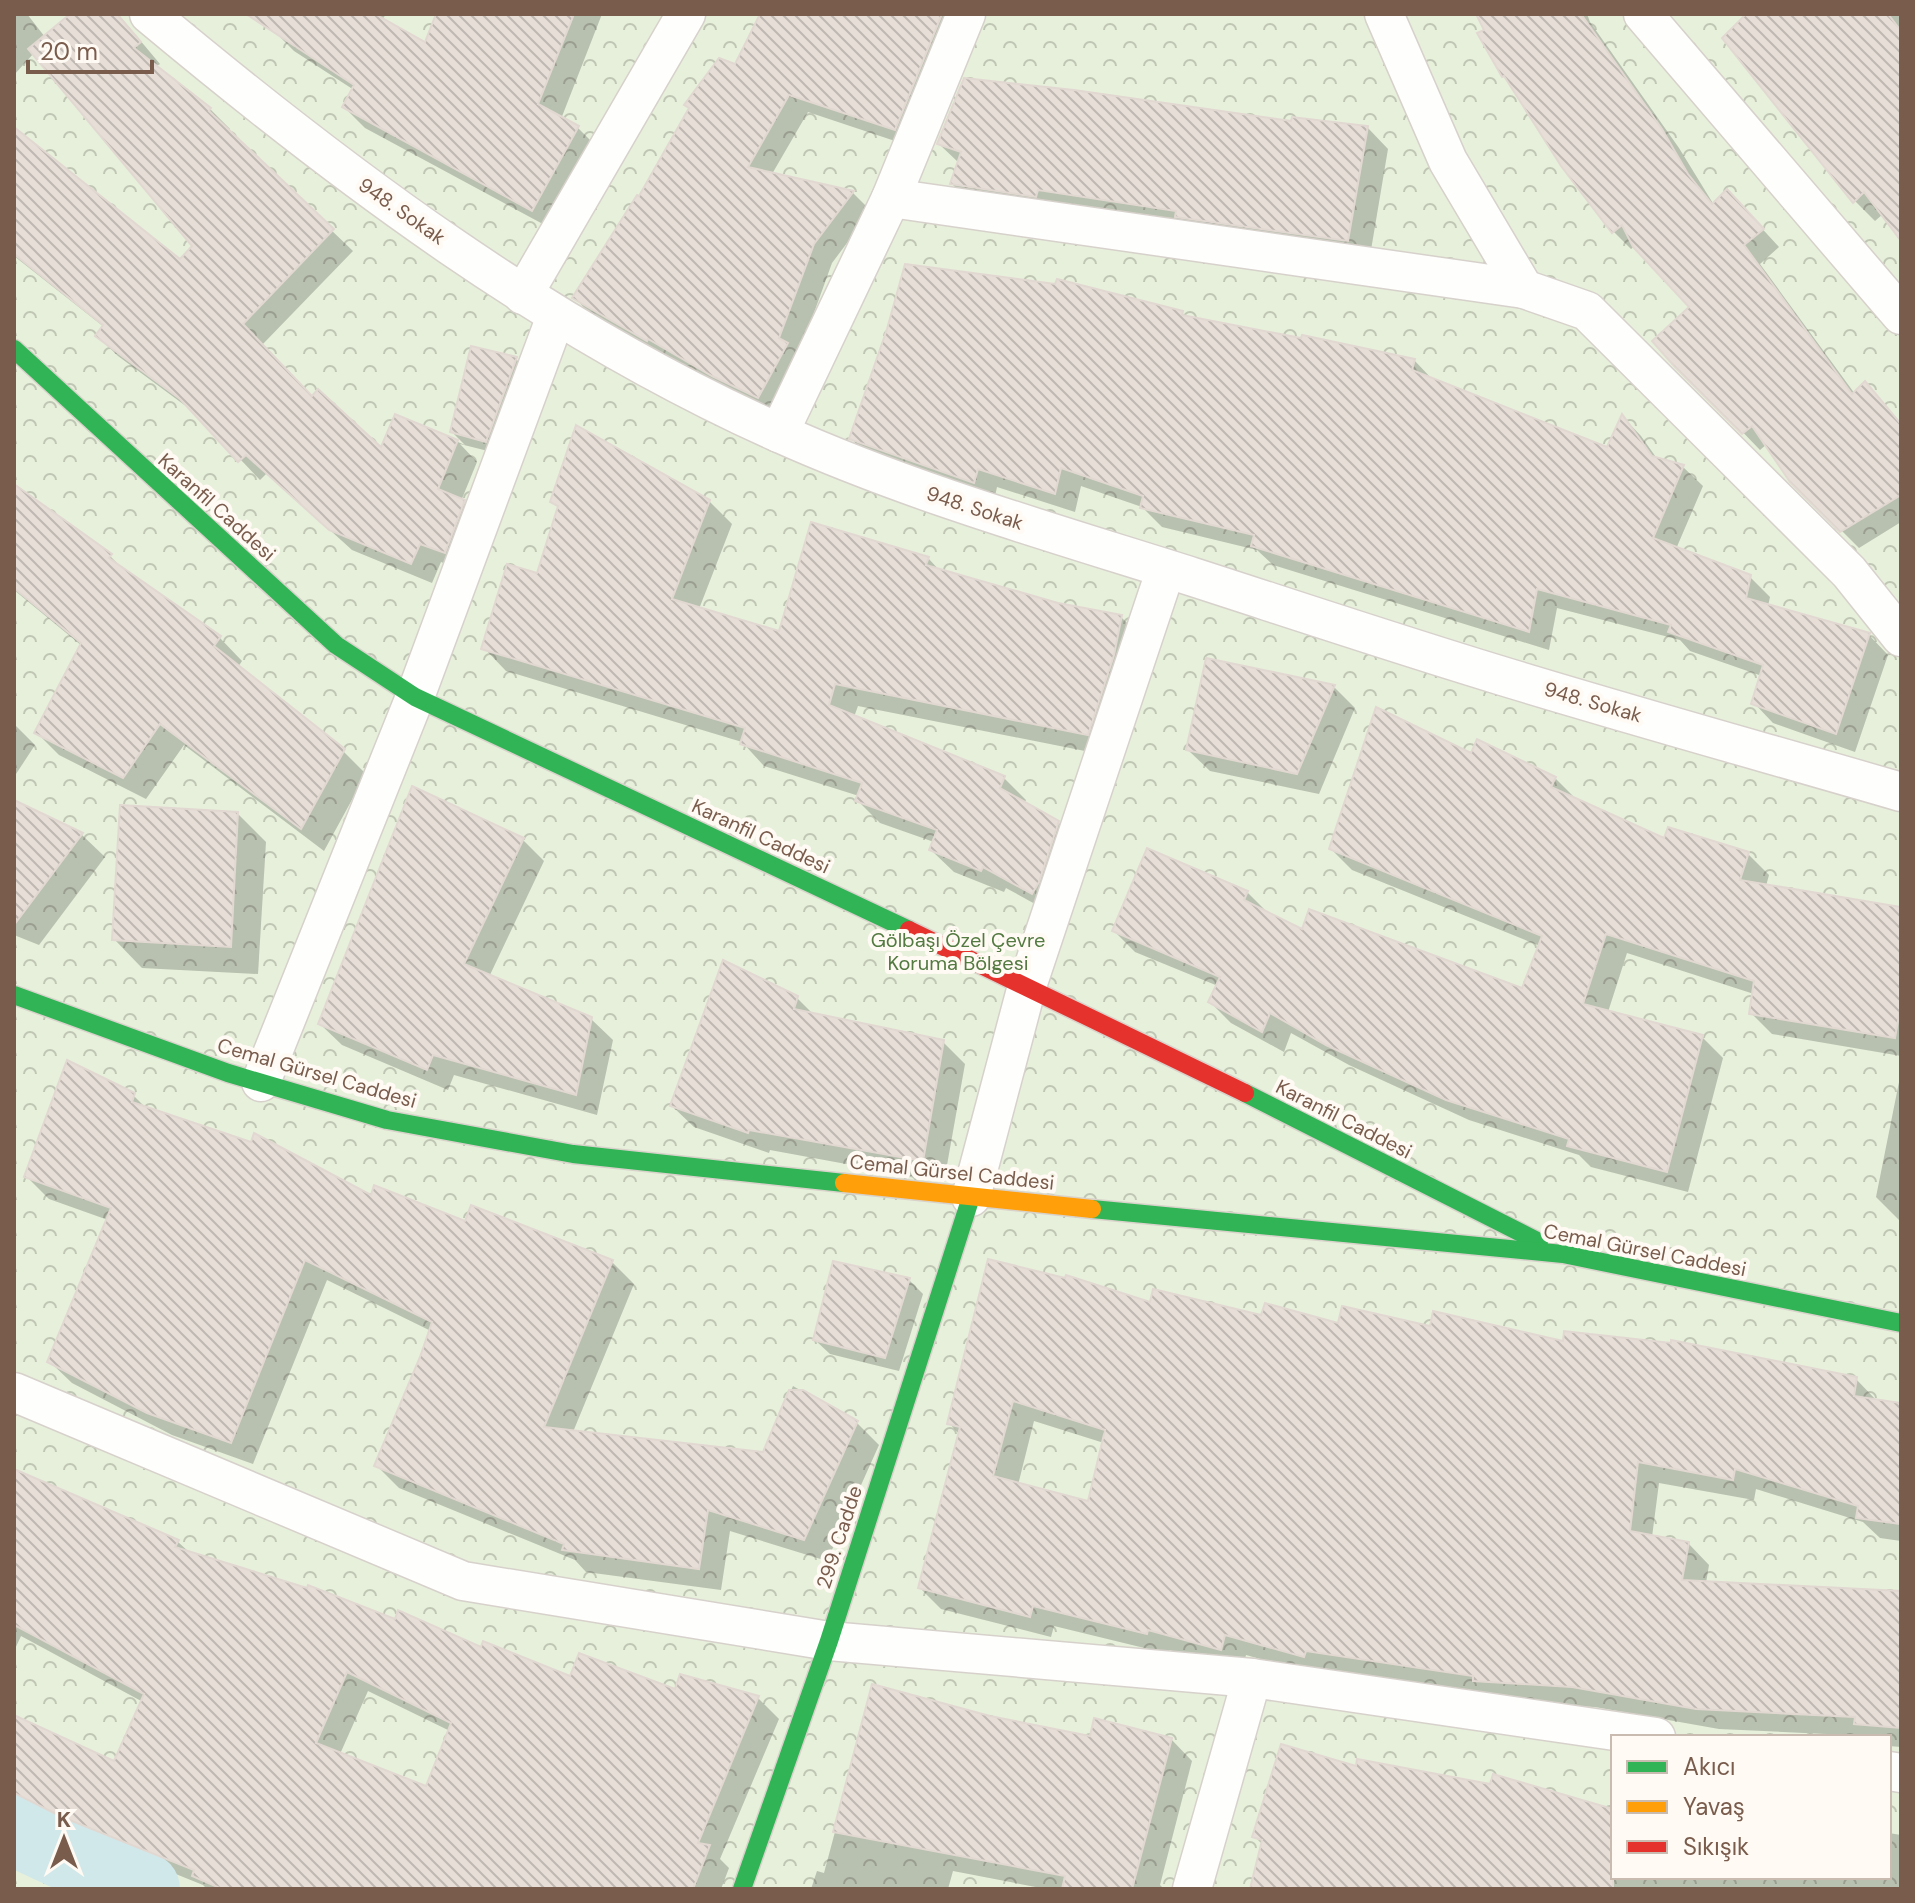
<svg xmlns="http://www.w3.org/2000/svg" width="1915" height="1903" font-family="'DM Sans',sans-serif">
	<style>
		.park { fill: url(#park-crowns); fill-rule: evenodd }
		.shadow { fill: #0003; fill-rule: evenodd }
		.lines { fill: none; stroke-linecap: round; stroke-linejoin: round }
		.river { stroke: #d0e8ea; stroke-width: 74 }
		.building { fill: url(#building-back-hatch); stroke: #e2d8d2; stroke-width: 2; fill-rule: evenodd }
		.street-casing { stroke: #d7d1cb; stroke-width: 41 }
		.fast-casing { stroke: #d9d2cb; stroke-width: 21 }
		.slow-casing { stroke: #d9d2cb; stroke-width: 21 }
		.jam-casing { stroke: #d9d2cb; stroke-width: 21 }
		.street { stroke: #fefefd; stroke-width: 38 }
		.fast { stroke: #30b455; stroke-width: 18 }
		.slow { stroke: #ff9f0a; stroke-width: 18 }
		.jam { stroke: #e5322d; stroke-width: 18 }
		.labels { text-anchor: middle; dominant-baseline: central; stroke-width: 8; stroke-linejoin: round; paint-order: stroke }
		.street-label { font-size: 20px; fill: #7a5c4d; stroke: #fffaf3 }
		.park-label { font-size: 20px; fill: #537a41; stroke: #fffaf3 }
	</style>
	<defs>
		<pattern id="park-crowns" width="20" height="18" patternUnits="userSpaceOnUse" patternTransform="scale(2)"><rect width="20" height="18" fill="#e7f0db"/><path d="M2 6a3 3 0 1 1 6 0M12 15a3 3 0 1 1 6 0" fill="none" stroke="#c0c6b4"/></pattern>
		<pattern id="building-back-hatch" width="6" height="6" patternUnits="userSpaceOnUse" patternTransform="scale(2)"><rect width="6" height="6" fill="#e6ded7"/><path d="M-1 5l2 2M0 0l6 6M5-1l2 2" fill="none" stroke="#bfb7b1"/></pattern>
	</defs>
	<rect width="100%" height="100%" fill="#f9f5f0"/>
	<!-- park -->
	<path class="park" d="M14,14H1901V1889H14ZM1613,1737H1889V1877H1613Z"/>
	<!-- shadow -->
	<g class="shadow">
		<polygon points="14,14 27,14 45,37 73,14 118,14 160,64 155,67 210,109 230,129 229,132 353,251 262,345 312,398 382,450 396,416 465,445 452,432 516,359 530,373 500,454 460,444 477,462 461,501 484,522 465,572 441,562 432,583 352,550 267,473 260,480 198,415 118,356 97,336 104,327 14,256 14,136 180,262 195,246 34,53 14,75"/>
		<polygon points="284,14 386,14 382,20 426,44 438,14 602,14 561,119 578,128 599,149 554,230 365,128 344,107 354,90 294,51 273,30"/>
		<polygon points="763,14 974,14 913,147 808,112 772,174 853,193 871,211 832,263 777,415 592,316 574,297 640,198 736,66"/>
		<polygon points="1478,14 1587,14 1590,22 1679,148 1714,205 1744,209 1779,247 1760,264 1855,394 1865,384 1901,425 1901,522 1859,548 1792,481 1767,444 1760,450 1655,341 1692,307 1635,246 1631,249 1614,232 1563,164 1513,86 1503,76"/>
		<polygon points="1749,14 1901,14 1901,236 1883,214 1875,221 1855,201"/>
		<polygon points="1293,123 1367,127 1388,149 1369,262 973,205 952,184 959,163 939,144"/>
		<polygon points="1182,313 1187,318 1414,360 1433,380 1608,450 1623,417 1641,436 1658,460 1683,467 1703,486 1676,549 1750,577 1770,597 1768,606 1869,635 1888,655 1855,752 1773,723 1754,703 1762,676 1690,651 1680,640 1557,608 1549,650 1273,565 1257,550 1162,527 1142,507 1081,486 1075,512 997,487 994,501 871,458 851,438"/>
		<polygon points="14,487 110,556 130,576 220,638 242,661 238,667 343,751 366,774 324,851 184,745 146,799 59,755 36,732 82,646 14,590"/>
		<polygon points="709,501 732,524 699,609 780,634 928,558 941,572 1057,605 1121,617 1143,639 1110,756 858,706 854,717 1004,778 1026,800 1024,804 1058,822 1080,845 1055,915 1006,888 1004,892 954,872 931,850 934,842 880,823 858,801 859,796 764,766 742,742 506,671 484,648 538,576 559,508 553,502"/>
		<polygon points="1334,687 1355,708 1319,794 1210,771 1188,750"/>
		<polygon points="14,724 35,745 14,777"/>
		<polygon points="1472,756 1555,778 1576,799 1665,841 1748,854 1769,875 1766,886 1901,909 1901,1056 1772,1034 1751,1013 1754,994 1627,953 1608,1012 1702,1037 1723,1058 1688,1192 1591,1167 1579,1155 1469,1120 1349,1065 1291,1033 1284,1052 1231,1023 1210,1002 1218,986 1135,952 1114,931 1247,892 1268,913 1303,932 1523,990 1540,946 1352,870 1331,849"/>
		<polygon points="413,789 523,840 544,861 489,977 591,1019 613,1040 597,1115 454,1075 448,1090 342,1045 320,1024"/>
		<polygon points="14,802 82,835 105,857 39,945 14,935"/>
		<polygon points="238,814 266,842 258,974 142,968 114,939"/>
		<polygon points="797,998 814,1015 943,1042 965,1064 944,1182 770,1150 769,1153 694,1127 672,1106"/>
		<polygon points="1899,1082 1901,1082 1901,1222 1876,1197"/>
		<polygon points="133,1095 148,1110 372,1198 612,1262 634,1284 573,1432 764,1454 793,1386 857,1423 879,1445 827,1561 730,1531 721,1590 586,1572 575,1560 399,1488 377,1466 431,1331 327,1280 253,1464 172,1435 72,1383 49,1361 108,1220 49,1199 27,1177"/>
		<polygon points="909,1280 923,1294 899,1371 830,1354 815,1340"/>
		<path d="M1152,1304L1340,1326L1431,1328L1856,1379L1877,1401L1901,1405V1541L1880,1538L1863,1522L1756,1489L1754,1500L1659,1483L1652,1537L1688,1543L1709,1565L1706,1583L1901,1593V1747L1889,1746V1737L1719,1729L1595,1707L1496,1702L1326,1677L1246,1655L1242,1670L1169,1650V1654L1054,1626L1051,1637L941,1609L920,1588L960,1435L949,1423ZM1034,1421L1104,1443L1089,1503L1018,1485Z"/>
		<path d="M14,1471L177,1541L190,1553L572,1679L676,1692L681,1677L758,1698L779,1719L720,1859L729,1868L721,1889H207L203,1885L84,1837L14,1801V1718L115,1764L143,1702L21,1636L14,1651ZM368,1691L450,1731L427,1789L340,1754Z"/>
		<polygon points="874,1686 989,1718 1091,1738 1171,1739 1192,1761 1160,1885 1164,1889 1046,1889 953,1871 948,1889 811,1889 817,1871 824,1873"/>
		<polygon points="1357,1769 1613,1811 1613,1877 1889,1877 1889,1833 1901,1835 1901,1889 1253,1889 1263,1845 1255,1837"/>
	</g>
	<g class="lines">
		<!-- river -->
		<polyline class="river" points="14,1829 143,1889"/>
	</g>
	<!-- building -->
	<g class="building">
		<polygon points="70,14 117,14 141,42 134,48 211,108 209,111 334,229 243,324 312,396 318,389 381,447 395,414 458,440 438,489 465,500 445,553 420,544 411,564 329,530 246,455 238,462 180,399 95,336 103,325 14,254 14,127 180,259 192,246 28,49"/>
		<polygon points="246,14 375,14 425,42 436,14 574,14 538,104 579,126 532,211 342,107 354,85"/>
		<polygon points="760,14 942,14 895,130 789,95 748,167 854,191 814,244 779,338 788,343 758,398 712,376 648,339 647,341 572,298 637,195 639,196 689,108 684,105 719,58 735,64"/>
		<polygon points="1476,14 1581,14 1662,129 1688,174 1712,204 1727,189 1764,229 1744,245 1852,394 1865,381 1901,424 1901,495 1840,532 1790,482 1752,426 1742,434 1674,366 1652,341 1689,307 1633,247 1622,225 1612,233 1561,166 1504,76 1502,77 1477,33 1484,30"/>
		<polygon points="1746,14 1888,14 1901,31 1901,241 1864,192 1853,203 1722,38"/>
		<polygon points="964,78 1074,90 1291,121 1292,117 1368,126 1348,241 1175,217 1176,211 1038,190 1036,197 950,184 961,152 937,144"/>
		<polygon points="905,264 1055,284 1057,279 1183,311 1182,315 1301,338 1302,335 1415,359 1412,370 1607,447 1622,414 1652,456 1684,465 1653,538 1751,575 1746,598 1870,633 1836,734 1751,704 1763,665 1668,632 1671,625 1537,589 1529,632 1251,546 1254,535 1140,508 1143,496 1061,468 1055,494 978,469 974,483 849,439 887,329"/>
		<polygon points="471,346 517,357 486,442 450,432"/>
		<polygon points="576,425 710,500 672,599 779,631 811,522 929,557 926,565 1058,603 1122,615 1114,655 1088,735 835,684 829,705 1005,776 1000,788 1059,821 1039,882 1032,894 983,867 981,871 929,850 937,830 855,801 862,783 740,744 745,728 481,649 507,564 537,573 558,506 550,502"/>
		<polygon points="14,484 112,554 109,558 221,636 214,646 345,749 301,829 160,724 123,778 34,733 81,643 14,588"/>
		<polygon points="1206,658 1335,685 1297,774 1186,750"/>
		<polygon points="1376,707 1471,753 1477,739 1556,777 1551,787 1664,838 1668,827 1749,852 1740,880 1901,907 1901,1004 1895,1038 1749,1014 1754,981 1606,934 1583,1004 1703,1035 1667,1172 1567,1146 1569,1139 1446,1100 1326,1045 1270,1013 1262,1032 1208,1002 1220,977 1112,931 1147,848 1248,891 1244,900 1302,929 1309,909 1522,988 1542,936 1329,849"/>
		<polygon points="412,786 524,838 464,964 592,1017 576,1095 433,1055 427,1070 318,1024"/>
		<polygon points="14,800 83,833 14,925"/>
		<polygon points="120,805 238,812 231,947 112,940"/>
		<polygon points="723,960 798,996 794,1009 944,1040 923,1161 749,1130 748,1133 670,1106"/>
		<polygon points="67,1060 135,1093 132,1102 251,1142 254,1133 371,1195 374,1185 465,1221 471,1205 613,1260 544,1427 763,1452 789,1390 803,1390 858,1421 804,1540 708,1510 699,1569 562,1550 564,1544 374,1466 420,1357 432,1322 305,1260 231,1443 147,1413 47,1362 111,1208 24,1177"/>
		<path d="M988,1259L1065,1278L1066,1275L1150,1302L1153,1289L1261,1315L1265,1303L1338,1323L1342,1306L1430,1326L1433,1311L1563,1341L1564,1331L1671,1343V1340L1857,1377L1854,1396L1901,1403V1524L1856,1518L1858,1506L1735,1469L1733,1480L1638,1462L1630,1531L1689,1542L1682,1580L1901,1591V1728L1854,1724L1855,1717L1696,1709L1572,1687L1473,1681V1676L1306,1651L1304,1657L1225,1635L1221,1650L1148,1630L1147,1634L1033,1606L1030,1617L918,1588L960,1427L947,1424ZM1013,1401L1105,1430L1088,1501L993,1476Z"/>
		<polygon points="833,1261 910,1278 885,1358 813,1340"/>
		<path d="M14,1469L179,1540L175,1547L307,1588L308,1585L395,1619L398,1610L481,1647L483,1641L570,1676L579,1653L675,1689L680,1674L759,1696L698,1843L710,1845L693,1889H222L192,1876L194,1870L62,1817L14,1793V1715L114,1761L144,1694L14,1625ZM347,1672L451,1723L426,1786L316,1743Z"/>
		<polygon points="872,1684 990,1716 1090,1736 1094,1718 1172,1738 1132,1889 1062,1889 1065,1876 833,1832"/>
		<polygon points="1281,1744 1356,1766 1357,1759 1490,1784 1493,1774 1613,1809 1613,1889 1250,1889 1262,1840 1252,1837"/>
	</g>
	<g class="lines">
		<!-- street casing -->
		<g class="street-casing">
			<g id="street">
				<path d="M149,14C343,176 547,329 779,433C913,493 1054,533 1193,577C1295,610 1397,644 1499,675C1633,716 1767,753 1901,792"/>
				<polyline points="1384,14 1448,161 1524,289 1587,311 1849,572 1901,637"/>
				<polyline points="1643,14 1901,315"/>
				<polyline points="891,198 1524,289"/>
				<polyline points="523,295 686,14"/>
				<polyline points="779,433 891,198 966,14"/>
				<polyline points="261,1082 415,697 556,316"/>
				<polyline points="971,1197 1027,986 1166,569"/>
				<polyline points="14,1392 463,1581 829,1641 1252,1678 1656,1737"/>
				<polyline points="1889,1771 1901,1773"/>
				<polyline points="1192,1889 1252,1678"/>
			</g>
		</g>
		<!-- fast casing -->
		<g class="fast-casing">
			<g id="fast">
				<polyline points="14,349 336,645 415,697 909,930"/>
				<polyline points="14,995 228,1073 387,1120 573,1154 844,1183"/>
				<polyline points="1245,1093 1539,1242"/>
				<polyline points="1092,1209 1563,1254 1901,1323"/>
				<polyline points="742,1889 829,1641 971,1197"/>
			</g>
		</g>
		<!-- slow casing -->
		<g class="slow-casing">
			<polyline id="slow" points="844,1183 1092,1209"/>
		</g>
		<!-- jam casing -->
		<g class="jam-casing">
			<polyline id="jam" points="909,930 1245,1093"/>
		</g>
		<!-- street -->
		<use href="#street" class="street"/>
		<!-- fast -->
		<use href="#fast" class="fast"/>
		<!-- slow -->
		<use href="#slow" class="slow"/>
		<!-- jam -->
		<use href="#jam" class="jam"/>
	</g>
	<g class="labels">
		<!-- street labels -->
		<g class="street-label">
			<text transform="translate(402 211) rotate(35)">948. Sokak</text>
			<text transform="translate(217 507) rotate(42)">Karanfil Caddesi</text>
			<text transform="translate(975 508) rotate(18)">948. Sokak</text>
			<text transform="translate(1593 702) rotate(16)">948. Sokak</text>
			<text transform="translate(761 836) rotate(25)">Karanfil Caddesi</text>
			<text transform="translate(317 1073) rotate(16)">Cemal Gürsel Caddesi</text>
			<text transform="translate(1344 1119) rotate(27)">Karanfil Caddesi</text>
			<text transform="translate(952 1172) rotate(6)">Cemal Gürsel Caddesi</text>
			<text transform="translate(1645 1250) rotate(11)">Cemal Gürsel Caddesi</text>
			<text transform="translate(839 1537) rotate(-72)">299. Cadde</text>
		</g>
		<!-- park labels -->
		<g class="park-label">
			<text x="958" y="940">Gölbaşı Özel Çevre<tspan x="958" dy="23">Koruma Bölgesi</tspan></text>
		</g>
	</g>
	<!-- border -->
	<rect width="1915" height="1903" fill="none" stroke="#7a5c4d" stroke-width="32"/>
	<!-- legend -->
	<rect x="1611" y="1735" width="280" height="144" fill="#fffaf3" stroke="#cabbb1" stroke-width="2"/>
	<rect x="1627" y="1761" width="40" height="12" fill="#30b455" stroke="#cabbb1" stroke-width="2"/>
	<text x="1683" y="1775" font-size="24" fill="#7a5c4d">Akıcı</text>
	<rect x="1627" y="1801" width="40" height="12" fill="#ff9f0a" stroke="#cabbb1" stroke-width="2"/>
	<text x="1683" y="1815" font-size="24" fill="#7a5c4d">Yavaş</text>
	<rect x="1627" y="1841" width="40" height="12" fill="#e5322d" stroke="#cabbb1" stroke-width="2"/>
	<text x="1683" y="1855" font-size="24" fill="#7a5c4d">Sıkışık</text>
	<!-- north arrow -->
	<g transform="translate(64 1839)" stroke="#fffaf3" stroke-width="6" paint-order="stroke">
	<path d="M0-6L14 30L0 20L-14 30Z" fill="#7a5c4d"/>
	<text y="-12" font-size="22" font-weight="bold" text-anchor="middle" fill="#7a5c4d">K</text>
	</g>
	<!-- scale -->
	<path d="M28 60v12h124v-12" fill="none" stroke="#7a5c4d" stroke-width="4"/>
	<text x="40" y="60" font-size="24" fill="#7a5c4d" stroke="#fffaf3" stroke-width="6" paint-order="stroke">20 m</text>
</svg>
